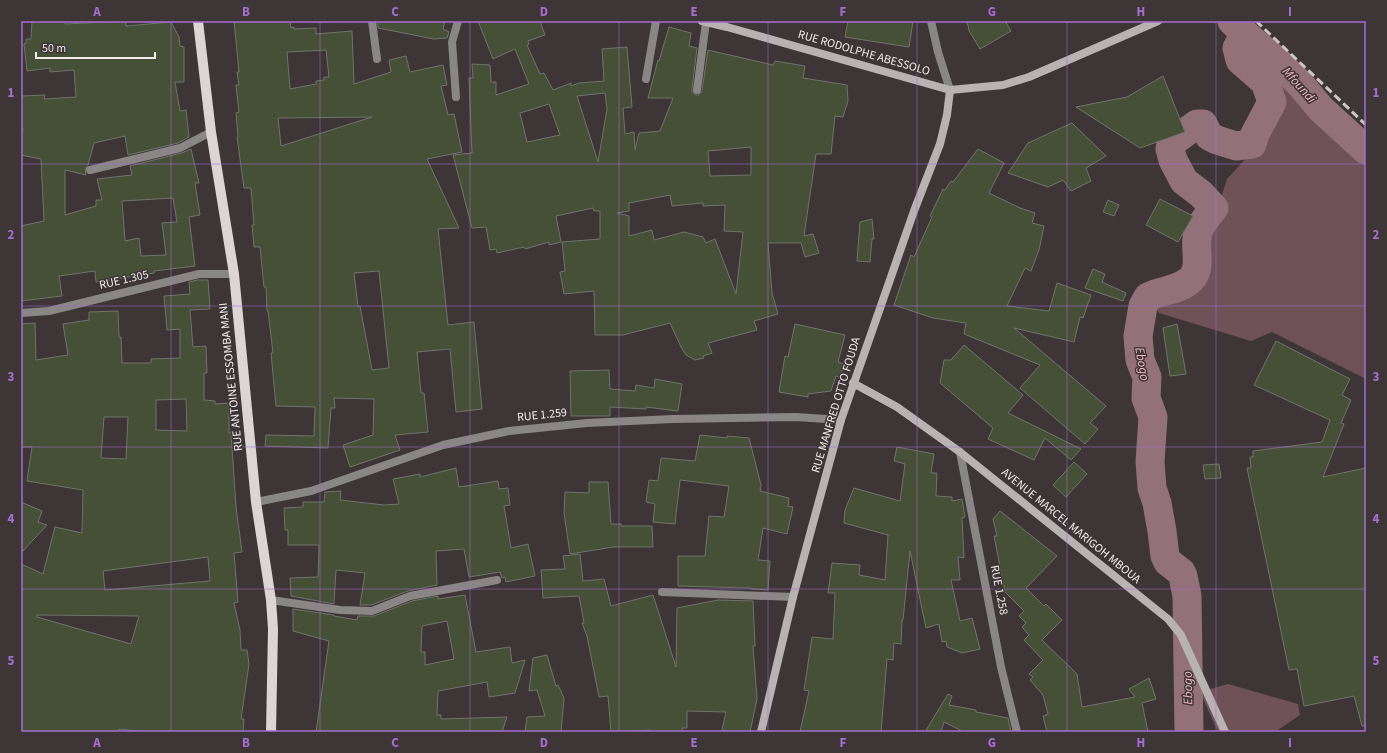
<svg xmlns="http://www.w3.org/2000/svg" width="1387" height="753" font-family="'Source Sans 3',sans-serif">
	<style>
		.green { fill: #6e5258 }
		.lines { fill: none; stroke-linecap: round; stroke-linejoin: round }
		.river { stroke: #937178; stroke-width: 29 }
		.building { fill: #455036; stroke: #71746d; fill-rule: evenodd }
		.street { stroke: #8a8686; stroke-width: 8 }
		.secondary { stroke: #b9b2b3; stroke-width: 8 }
		.primary { stroke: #ddd4d5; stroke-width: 10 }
		.rail { stroke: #cbc5c6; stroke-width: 3; stroke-dasharray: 8 4; stroke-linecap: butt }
		.grid { fill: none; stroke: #a56fcf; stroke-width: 1; stroke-opacity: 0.55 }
		.labels { text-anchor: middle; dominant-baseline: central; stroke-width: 3; stroke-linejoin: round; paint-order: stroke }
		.street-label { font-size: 12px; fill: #f2eced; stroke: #3d3536 }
		.water-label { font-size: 13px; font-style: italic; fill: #f7bac6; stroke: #3d3536 }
		.neatline { fill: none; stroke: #a56fcf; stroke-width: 1.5 }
		.grid-label { font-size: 13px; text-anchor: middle; font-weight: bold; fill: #a56fcf }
	</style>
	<rect width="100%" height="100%" fill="#3d3536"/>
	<!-- green -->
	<g class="green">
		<polygon points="1245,34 1278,62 1300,84 1321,109 1366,150 1366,379 1272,332 1251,341 1159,313 1153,301 1168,297 1194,282 1203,266 1200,238 1204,228 1216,213 1227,179 1249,155 1261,133 1262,94"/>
		<polygon points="1228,684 1298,704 1300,715 1275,732 1218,732 1200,692"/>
	</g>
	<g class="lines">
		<!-- river -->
		<g class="river">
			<polyline points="1232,21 1245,34 1278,62 1300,84 1321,109 1366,150"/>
			<path d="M1189,732L1187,596L1183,576L1181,572L1168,562L1165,556L1162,531L1157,503L1152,488L1150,462L1153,417L1146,398L1147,377L1140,360L1138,336L1143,306L1148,297C1161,290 1177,291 1189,281C1204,269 1193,248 1198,232C1201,223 1208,215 1214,208L1201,194L1184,181L1173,160L1170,149L1171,143L1197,124H1203L1209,136L1217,140L1236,146L1252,144L1255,134L1272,102L1265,82L1240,60L1237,48L1245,34"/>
		</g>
	</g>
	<!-- building -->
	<g class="building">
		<path d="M32,21H66L65,24L126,21V26L171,22L179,37L180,46L184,47V82H175L180,111L186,110L189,137L178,143L128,155L125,136L94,143L88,165L85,169L86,175L65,170V215L96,206V200H102L97,179L132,175L130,166L181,153L191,149L199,183H195L200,215L189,217L195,266L154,271V273L96,282L95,271L59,276L62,296L21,301V226L44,221L41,159L21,155V141L23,129L21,128V96L45,95L44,99L76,97L74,70L50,72V68L27,71L24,44L26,43V39H31ZM173,198L177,222L162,223L166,255L141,256L139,238L125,241L122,201Z"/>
		<path d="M234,21H290L291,28L294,27V29L316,28V34L352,31L354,84L391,72L389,60L406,56L410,72L443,65L447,85L441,86L448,115L454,114L462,152L427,159L459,228L438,229L448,325L474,322L482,409L456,412L450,349L417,352L421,393H424L428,432L395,435L400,450L350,467L343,445L373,435L374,399L334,398L335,408H331L328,448L265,446L266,435L314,436L315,407L276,406L271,353H273L268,311H267L266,287H264L260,247H254L252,225H254L251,188H244L237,137H238L236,113L239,112L236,85H239L237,72H239ZM326,50L329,77H324V80L316,81V84L290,89L287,52ZM372,117L281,146L278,118ZM379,271L389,368L372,370L360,306L358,307L354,273Z"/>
		<polygon points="378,21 445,21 443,29 449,32 447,38 434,39 378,28"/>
		<path d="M478,21H540L545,35L528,41L529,44L527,45L540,74L544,73L553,90L571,83V86L579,83L604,81L602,49L627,47L632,107L623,108L625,134L634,132L635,150L639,133L660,131L673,98H648L658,60L659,61L669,27L691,33L689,46L697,48L692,89V92L696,95H699L702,91L708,50L773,65L775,61L805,66L803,78L847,85L848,101L843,117L835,116L831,154H816L804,236L813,234L819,253L805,257L801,243H768L772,293L778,314L754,321L757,330L708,343L712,353L703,356L704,358L695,360L686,355L681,347L670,323L623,335H595L594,291L564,294L560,272L565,271L562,242L600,239V211H594L593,208L556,216L561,242L549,245V242L525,249L524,247L497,253L496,249L490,250L486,227L472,228L453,155L472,153L469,78H473L472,64L490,65L491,82H496V95L529,84L515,49L493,59ZM605,93L607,109L598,162L577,96ZM549,104L560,135L527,142L520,113ZM751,147V175L710,176L708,151ZM670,195L672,206L703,203V206L725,205L724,231L743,232L736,294L715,239L706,243L703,237L684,232L654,240L652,230L629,236V216L617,213L629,211V203Z"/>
		<polygon points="848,21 913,21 909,47 845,37"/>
		<polygon points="966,21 1005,21 1011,31 980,49 968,29 969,28"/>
		<polygon points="1163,76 1185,132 1140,148 1076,107 1127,97"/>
		<polygon points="1072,123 1106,156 1086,168 1091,181 1071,191 1063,180 1048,187 1008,173 1028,143"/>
		<polygon points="978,149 1004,163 989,193 1020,208 1035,213 1032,223 1044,226 1039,250 1031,271 1025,268 1007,306 1049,311 1057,283 1091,295 1083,318 1080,317 1074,342 1014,328 1106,406 1090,423 1098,429 1085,444 1020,388 1040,365 964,334 966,323 933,318 894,305 911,255 914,257 932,217 930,216 943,189 945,190 951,181 953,182"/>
		<polygon points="1160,199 1193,216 1178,242 1146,225"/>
		<polygon points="1108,200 1119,205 1114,216 1103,212"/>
		<polygon points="872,219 874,239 872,239 870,262 857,261 860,222"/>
		<polygon points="1093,269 1105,274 1102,282 1126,293 1123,301 1085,288"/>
		<path d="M197,280H208L210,309L190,310L193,347L206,346L207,373H204V400L215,401V404L229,403V433L231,432L236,507L242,552L234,553L238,602L234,603L240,630L241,650H247L249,664L241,719H244L243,732H148L119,729V732H21V564L43,574L55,527L82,533L83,490L27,481L32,447H21V324L35,323L36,360L68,355L63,324L89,320V312L118,311L119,337H121L122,363H151V359L180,358V329L167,330L164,296L190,294L189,282ZM186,399L187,431L156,430V400ZM104,417H128L126,459L101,458ZM208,557L210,581L105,590L103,571ZM37,615L139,616L131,644L37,617Z"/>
		<polygon points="795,324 845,335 838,362 844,364 840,378 836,376 831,391 808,394 808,397 779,392 785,356 788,357"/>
		<polygon points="1177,324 1186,374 1170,376 1163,328"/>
		<polygon points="1276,341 1350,379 1342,395 1351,400 1341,423 1344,424 1323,477 1366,468 1366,726 1362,726 1354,696 1304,706 1297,669 1289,670 1247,468 1251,468 1250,457 1253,457 1253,451 1322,442 1330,420 1254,385"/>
		<polygon points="964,345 1023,395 1008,413 1081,449 1071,460 1045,438 1034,460 988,439 993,428 940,383 944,360 951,360"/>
		<polygon points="609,370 610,389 635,391 636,385 654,388 655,379 682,384 678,411 646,407 646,409 610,407 610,416 571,416 570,371"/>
		<polygon points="700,435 727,438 727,436 749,438 761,485 760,491 789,498 788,506 793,507 787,534 763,528 758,560 770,561 768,590 751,589 751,588 678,586 678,556 705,556 709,516 724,517 729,486 680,480 675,524 653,522 655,504 646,502 649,480 658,481 661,458 695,461"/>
		<polygon points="897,447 934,454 931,473 937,473 936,496 952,497 952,501 962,499 965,517 962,518 964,558 958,557 960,580 951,580 960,621 972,618 980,649 962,653 947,647 946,641 942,642 939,624 926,628 910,551 903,620 902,620 901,644 894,643 893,660 887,659 881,732 800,732 809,691 804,690 812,637 833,639 835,593 828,593 832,563 860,565 859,575 885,580 888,535 844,523 845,510 854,488 900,501 905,464 894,461"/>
		<polygon points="1074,462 1087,474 1066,497 1053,485"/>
		<polygon points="1219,464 1221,478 1205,479 1203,465"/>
		<polygon points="456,468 459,487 498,481 499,489 508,488 510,505 504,506 511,548 528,544 535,576 506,582 505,577 502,578 500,572 469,577 464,549 436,551 437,585 408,591 371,605 360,605 365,573 336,570 334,604 291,596 290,578 318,577 319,545 288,545 288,530 285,530 284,508 303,507 303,502 324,502 325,492 341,491 340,500 384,505 399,504 393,479 420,474 420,477"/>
		<polygon points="589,482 608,482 611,524 621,524 621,526 652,526 653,547 613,547 570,554 564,513 565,492 589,493"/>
		<polygon points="21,502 42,511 38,522 47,525 21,553"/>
		<polygon points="1000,511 1057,556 1026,588 1044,606 1046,604 1062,620 1042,640 1077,674 1082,707 1135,697 1129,689 1149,678 1156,699 1142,703 1148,732 1047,732 1043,716 1048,714 1043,695 1030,680 1033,677 1029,674 1043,660 1024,640 1029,635 1022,627 1026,623 1019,616 1024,611 1005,592 994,536 997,536 993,519"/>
		<polygon points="580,554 583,581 604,579 611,606 653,595 676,667 677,608 718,600 753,601 755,646 753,646 757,699 750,732 732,732 722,730 726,712 687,711 687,728 682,728 682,732 650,732 650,730 611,732 608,696 599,697 587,636 582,623 584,623 579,596 543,598 541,570 565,569 563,556"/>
		<path d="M465,595L476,652L510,647L512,663L525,660L515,693L489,697L487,682L438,691L437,715H441V719L507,717L502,732H316L329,641L293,631V609L334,615V616L357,620L358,616H374L412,601L438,596V599ZM447,621L454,659L425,665V652H421L422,626Z"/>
		<polygon points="547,655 556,686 558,685 564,698 561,732 525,732 527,717 545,716 537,690 529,691 533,658"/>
		<polygon points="948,694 952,696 949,705 976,710 976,712 1008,718 1011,732 964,732 944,722 941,732 925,732"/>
	</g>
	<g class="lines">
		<!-- street -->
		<g class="street">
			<polyline points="372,21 377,59"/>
			<polyline points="931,21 938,52 950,90"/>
			<polyline points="646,79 656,21"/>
			<polyline points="697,90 706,22"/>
			<polyline points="456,97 452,42 458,21"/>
			<polyline points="90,170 180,148 211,132"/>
			<polyline points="21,313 49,311 199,274 234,274"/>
			<polyline points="960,452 1001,667 1017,732"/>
			<polyline points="256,502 311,491 443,445 509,431 587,423 673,419 796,417 841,420"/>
			<polyline points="662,592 793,597"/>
			<polyline points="271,600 340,610 372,611 410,596 497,580"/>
		</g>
		<!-- secondary -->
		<g class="secondary">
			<polyline points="702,21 727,27 950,90 1003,85 1029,77 1158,21"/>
			<polyline points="853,383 897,407 960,452 1168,619 1181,635 1225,732"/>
			<polyline points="761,732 793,597 841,420 914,211 940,144 947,115 950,90"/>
		</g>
		<!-- primary -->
		<polyline class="primary" points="198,21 211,132 234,274 256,502 271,600 273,629 271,732"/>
		<!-- rail -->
		<polyline class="rail" points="1256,21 1366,125"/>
	</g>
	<!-- grid -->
	<path class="grid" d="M171,21V732M320,21V732M470,21V732M619,21V732M768,21V732M917,21V732M1067,21V732M1216,21V732M21,164H1366M21,306H1366M21,447H1366M21,589H1366"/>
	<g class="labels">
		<!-- street labels -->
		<g class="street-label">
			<text transform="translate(864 53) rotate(16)">RUE RODOLPHE ABESSOLO</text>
			<text transform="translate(124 280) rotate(-13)">RUE 1.305</text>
			<text transform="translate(231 377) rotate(-96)">RUE ANTOINE ESSOMBA MANI</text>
			<text transform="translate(836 405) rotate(-73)">RUE MANFRED OTTO FOUDA</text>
			<text transform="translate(542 415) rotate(-6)">RUE 1.259</text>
			<text transform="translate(1071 526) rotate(39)">AVENUE MARCEL MARIGOH MBOUA</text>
			<text transform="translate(999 590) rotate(79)">RUE 1.258</text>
		</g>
		<!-- water labels -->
		<g class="water-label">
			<text transform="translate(1299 85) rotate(48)">Mfoundi</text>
			<text transform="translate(1142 364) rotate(80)">Ebogo</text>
			<text transform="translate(1188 688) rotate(-91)">Ebogo</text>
		</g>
	</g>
	<!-- border -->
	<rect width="1387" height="753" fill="none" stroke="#3d3536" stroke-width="44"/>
	<!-- scale -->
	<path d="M36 52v6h119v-6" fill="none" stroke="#f2eced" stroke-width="2"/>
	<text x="42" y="52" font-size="12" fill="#f2eced" stroke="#3d3536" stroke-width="3" paint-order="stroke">50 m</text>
	<rect x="22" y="22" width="1343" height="709" class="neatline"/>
	<g class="grid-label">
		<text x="97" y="16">A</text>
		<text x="246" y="16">B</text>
		<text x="395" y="16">C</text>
		<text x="544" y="16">D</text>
		<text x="694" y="16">E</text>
		<text x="843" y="16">F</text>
		<text x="992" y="16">G</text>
		<text x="1141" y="16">H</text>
		<text x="1290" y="16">I</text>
		<text x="11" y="97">1</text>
		<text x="1376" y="97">1</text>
		<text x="11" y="239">2</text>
		<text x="1376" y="239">2</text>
		<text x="11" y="381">3</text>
		<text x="1376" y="381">3</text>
		<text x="11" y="523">4</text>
		<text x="1376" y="523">4</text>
		<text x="11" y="665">5</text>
		<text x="1376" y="665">5</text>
		<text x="97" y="747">A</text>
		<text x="246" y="747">B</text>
		<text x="395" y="747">C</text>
		<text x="544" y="747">D</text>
		<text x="694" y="747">E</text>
		<text x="843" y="747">F</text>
		<text x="992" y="747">G</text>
		<text x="1141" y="747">H</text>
		<text x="1290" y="747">I</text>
	</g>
</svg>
